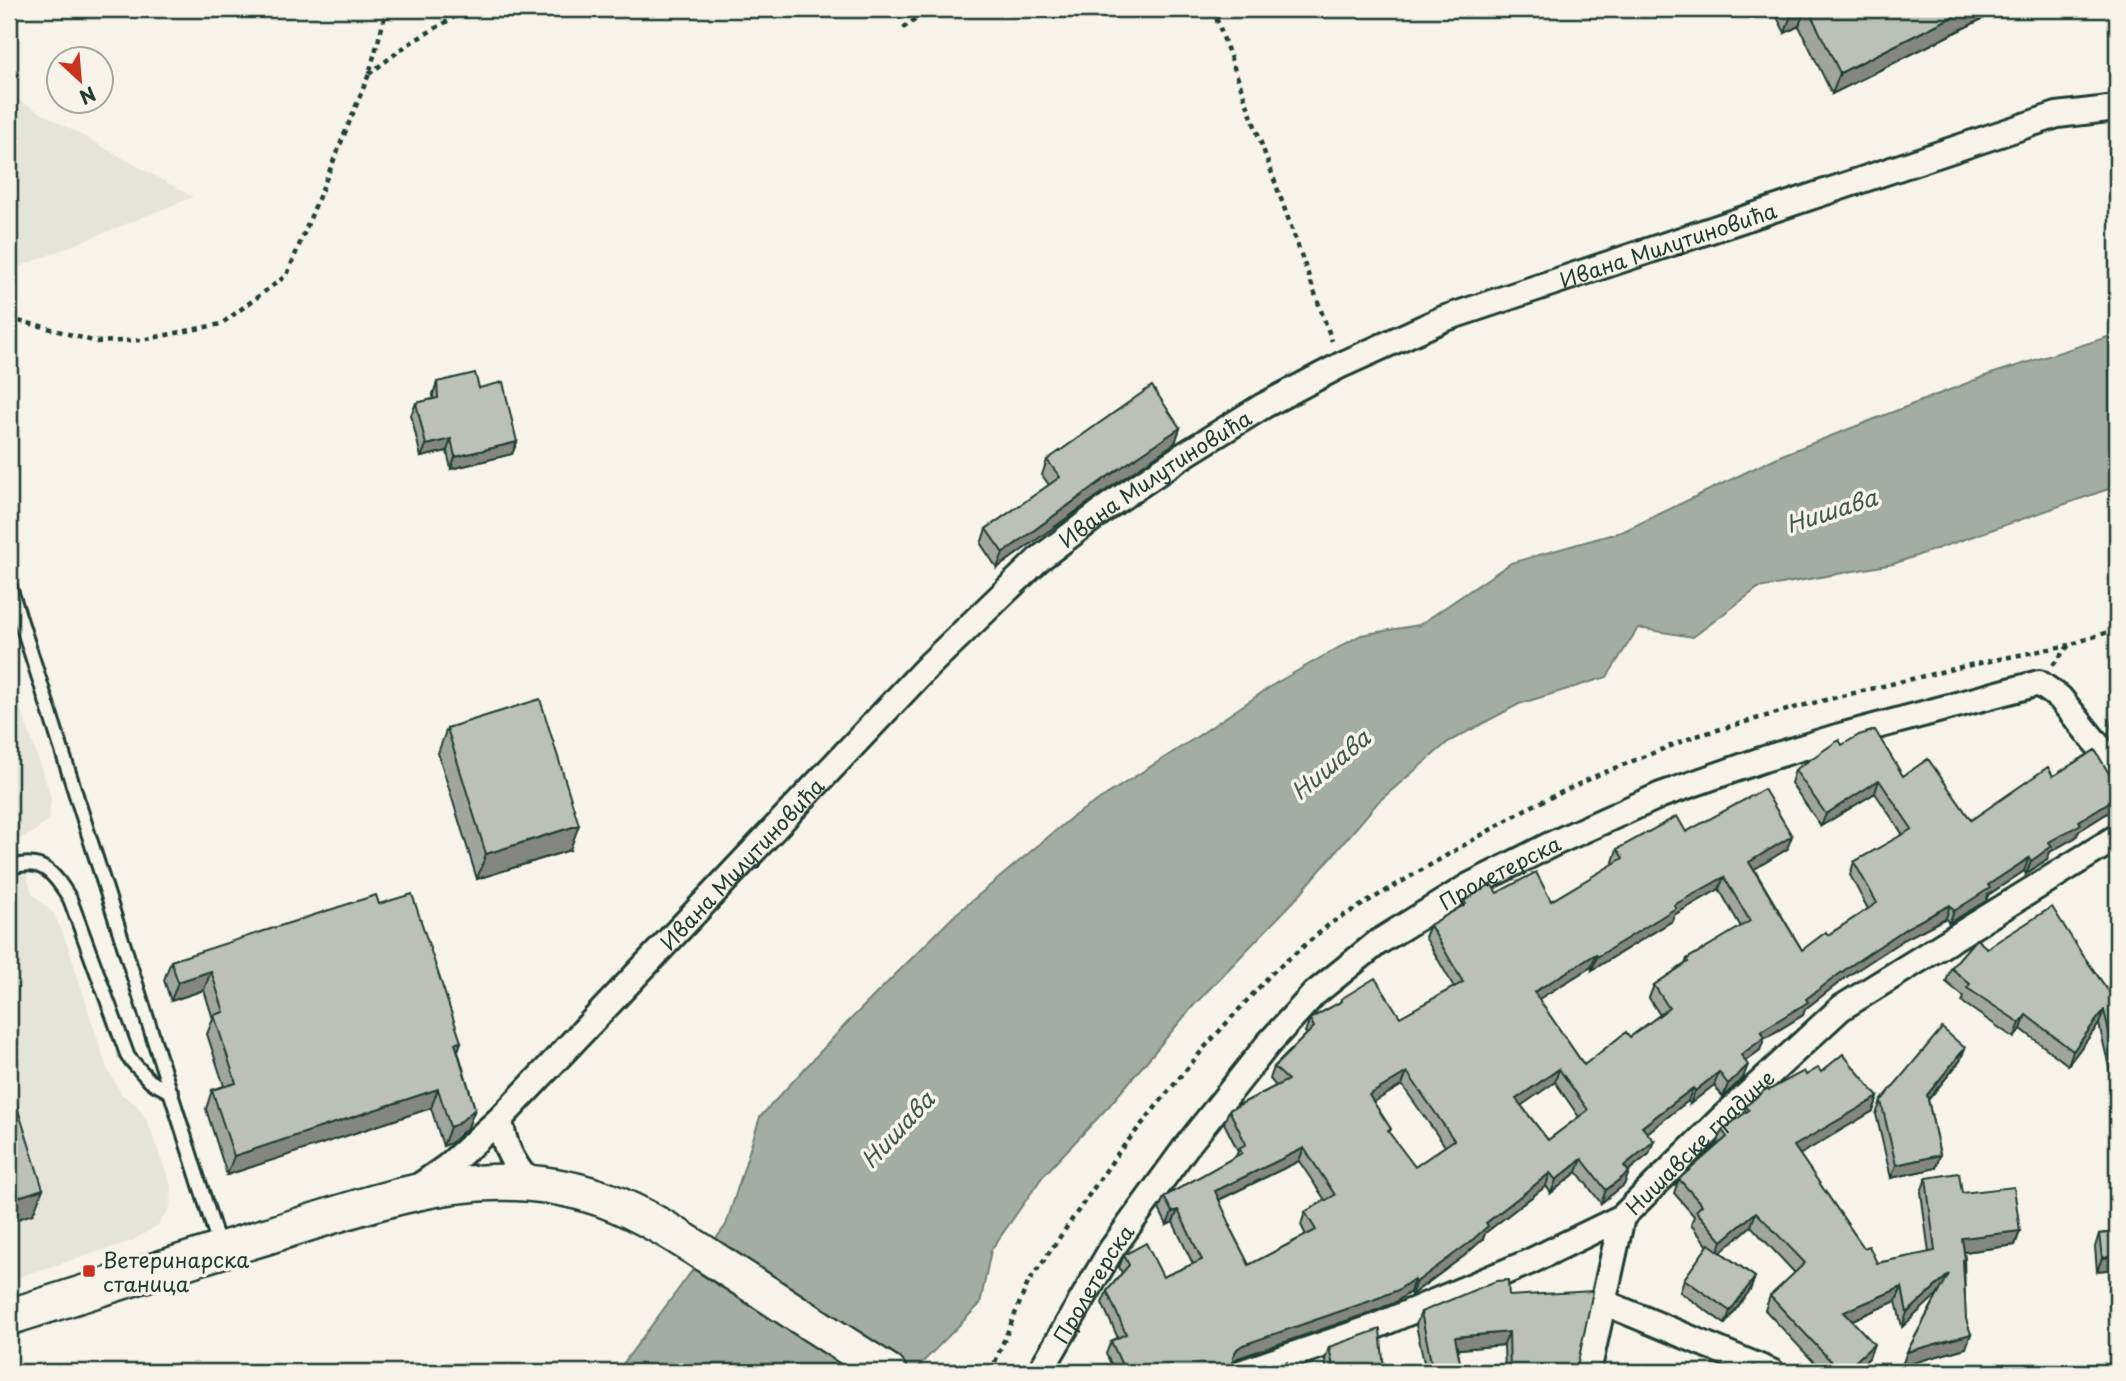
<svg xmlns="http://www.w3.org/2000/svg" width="2126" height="1381" font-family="'Playpen Sans',sans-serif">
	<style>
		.built { fill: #e5e4d9 }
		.water { fill: #a4ada3; stroke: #6f8077; stroke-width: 2 }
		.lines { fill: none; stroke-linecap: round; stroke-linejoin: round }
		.lane-casing { stroke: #1f3d34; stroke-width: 18 }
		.street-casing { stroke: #1f3d34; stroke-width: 30 }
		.secondary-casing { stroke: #1f3d34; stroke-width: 40 }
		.path { stroke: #1f3d34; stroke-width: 4.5; stroke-dasharray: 5 5; stroke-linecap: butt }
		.lane { stroke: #f7f3e8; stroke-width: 12 }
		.street { stroke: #f7f3e8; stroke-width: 24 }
		.secondary { stroke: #f7f3e8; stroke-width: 35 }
		.wall { fill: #a1a69d; stroke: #1f3d34; stroke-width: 2; fill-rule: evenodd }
		.shaded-wall { fill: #83877f; stroke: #1f3d34; stroke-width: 2 }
		.building { fill: #bbc1b6; stroke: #1f3d34; stroke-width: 2; fill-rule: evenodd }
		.poi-dot { fill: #c8321e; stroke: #f7f3e8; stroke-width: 2.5 }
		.labels { text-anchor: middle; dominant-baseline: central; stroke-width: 7; stroke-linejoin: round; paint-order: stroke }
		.street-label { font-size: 21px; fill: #1f3d34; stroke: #f7f3e8 }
		.poi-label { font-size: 21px; fill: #1f3d34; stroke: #f7f3e8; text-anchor: start }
		.water-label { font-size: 23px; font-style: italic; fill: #405950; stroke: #f7f3e8 }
	</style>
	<rect width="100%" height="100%" fill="#f7f3e8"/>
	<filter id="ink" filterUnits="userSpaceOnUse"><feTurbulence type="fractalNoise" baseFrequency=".0143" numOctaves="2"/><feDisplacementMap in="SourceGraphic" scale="14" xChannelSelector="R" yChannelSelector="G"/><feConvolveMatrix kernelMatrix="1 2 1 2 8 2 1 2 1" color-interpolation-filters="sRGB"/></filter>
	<g filter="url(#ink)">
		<!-- built -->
		<g class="built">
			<polygon points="9,95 193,197 9,271"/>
			<polygon points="9,674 51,797 49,819 31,834 16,840 23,863 32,893 54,914 68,946 106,1066 121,1094 136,1104 146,1119 172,1188 170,1208 158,1225 132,1241 9,1280"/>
		</g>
		<!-- water -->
		<polygon class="water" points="2117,334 2117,486 1893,564 1758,588 1693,637 1638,628 1607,677 1519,704 1448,742 1378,802 1294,901 1194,1005 1109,1106 1043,1176 991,1250 980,1304 913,1372 617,1372 726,1225 760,1117 845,1025 956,914 1072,817 1192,740 1276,683 1361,635 1419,625 1511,563 1624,531 1782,455 1988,375"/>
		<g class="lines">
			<!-- lane casing -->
			<g class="lane-casing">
				<g id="lane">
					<polyline points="9,584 220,1248"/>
					<path d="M9,868C42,856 54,873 70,899L128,1057L150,1081L172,1093"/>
				</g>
			</g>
			<!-- street casing -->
			<g class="street-casing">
				<g id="street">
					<path d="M500,1119C504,1146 511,1160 528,1182"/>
					<path id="s1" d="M415,1189L448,1166L500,1119L928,666L1039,559L1110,505L1184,455L1263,406L1341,365L1443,319L2057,115L2117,108"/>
					<polyline points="1603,1302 1772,1372"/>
					<path id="s2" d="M1040,1372L1111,1250L1186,1147L1268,1044L1314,994L1377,943L1469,886L1550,845L1661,795L1764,759L1840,736L2039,683L2060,698L2117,769"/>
					<path id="s3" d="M1243,1372L1374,1327L1529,1262L1622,1217L1721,1119L1841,1008L2117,837"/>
					<polyline points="1588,1372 1622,1217"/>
				</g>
			</g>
			<!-- secondary casing -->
			<g class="secondary-casing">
				<path id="secondary" d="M9,1317C95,1290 181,1262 267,1236C379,1202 486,1157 603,1199C652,1217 692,1246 736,1274C787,1307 837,1340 888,1372"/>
			</g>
			<!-- path -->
			<g class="path">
				<polyline points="1213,9 1332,341"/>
				<polyline points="903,28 931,9"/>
				<polyline points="369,74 407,45 468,9"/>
				<polyline points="9,319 41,326 96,342 142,340 221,324 287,275 369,74 387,9"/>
				<polyline points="2053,665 2069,645 2117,629"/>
				<polyline points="993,1372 995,1362 1028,1283 1118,1153 1204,1048 1272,973 1331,923 1526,809 1598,775 1693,737 1801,706 1965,666 2069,645"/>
			</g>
			<!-- lane -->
			<use href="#lane" class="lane"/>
			<!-- street -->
			<use href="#street" class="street"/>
			<!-- secondary -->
			<use href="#secondary" class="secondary"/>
		</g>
		<!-- wall -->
		<g class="wall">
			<polygon points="1773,9 2002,9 1832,94 1799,26 1785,33"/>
			<polygon points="437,382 479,388 517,442 512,454 451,469 447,451 421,457 411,415 416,403 433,399 433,394"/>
			<polygon points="1180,428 1175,443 1102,493 997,568 981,544 986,529 1049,485 1042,475 1047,460"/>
			<polygon points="2117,701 2117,746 2108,734"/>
			<polygon points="447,728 570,850 477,879 438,753"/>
			<path d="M1842,745L1903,776L1971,820L2053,776L2117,807L2079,831L2076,837L2050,852L2047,859L2026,874L2024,871L1988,895L1986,901L1949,923L1946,918L1903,940L1845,978L1805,1009L1803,1015L1764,1039L1760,1050L1745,1061L1743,1078L1723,1097L1714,1085L1690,1104L1688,1101L1647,1133L1649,1154L1628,1171L1629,1172L1624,1185L1601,1203L1577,1172L1551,1193L1546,1186L1485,1233L1483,1239L1464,1256L1411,1295L1410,1292L1394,1303L1369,1313L1238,1358L1233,1361V1363L1237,1370L1242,1372H1115L1106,1354L1111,1341L1118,1338L1102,1303L1107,1291L1122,1273L1119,1267L1124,1255L1163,1277L1193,1264L1173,1222L1167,1225L1159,1209L1164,1197L1236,1156L1238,1151L1224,1123L1229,1110L1276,1086L1270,1079L1274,1067L1307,1034L1305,1032L1310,1019L1340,1002L1341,999L1400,1017L1454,987L1425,937L1430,925L1462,907L1464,901L1497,893L1551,901L1614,864L1613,862L1617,849L1686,832L1787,849L1754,869L1802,950L1828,935L1868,909L1850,875L1854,862L1903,835L1875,793L1821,826L1791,783L1795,770ZM1719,889L1741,927L1687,959L1685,964L1654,985L1649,998L1660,1015L1630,1037L1584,1065L1538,999L1591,967L1592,970L1672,921L1674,915ZM1555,1082L1579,1117L1548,1140L1521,1105ZM1402,1085L1445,1146L1415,1167L1389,1133L1391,1129L1373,1102ZM1299,1161L1325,1200L1305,1212L1301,1225L1306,1235L1249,1265L1230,1228L1219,1200Z"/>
			<polygon points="379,904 461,1042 458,1051 475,1109 468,1127 451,1143 443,1146 431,1108 227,1175 206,1109 212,1090 224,1086 207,1034 213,1019 204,990 171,1001 164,980 171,961"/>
			<polygon points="1987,948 2082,954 2117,1003 2117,1102 2099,1024 2068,1065 2021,1029 2014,1038 1962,1002 1964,997 1946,982 1951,968"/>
			<polygon points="1965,1048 1960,1061 1928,1100 1940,1155 1936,1168 1891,1178 1876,1114 1881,1101"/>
			<polygon points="1821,1072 1878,1097 1873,1111 1799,1154 1864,1248 1877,1263 1929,1253 1921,1192 1926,1178 1962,1193 2020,1231 2015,1245 1964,1252 1966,1348 1902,1366 1907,1352 1939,1292 1902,1327 1896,1301 1852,1320 1869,1358 1854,1372 1823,1372 1765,1310 1770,1296 1795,1273 1751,1226 1721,1252 1755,1277 1750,1290 1725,1324 1680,1292 1684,1279 1708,1246 1691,1225 1694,1216 1674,1193 1679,1179 1717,1145 1722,1130 1744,1114 1746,1106 1769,1090 1806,1075"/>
			<polygon points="2117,1232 2097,1271 2095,1247 2099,1234"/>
			<polygon points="1509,1296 1576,1372 1505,1372 1504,1345 1457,1349 1461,1367 1459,1372 1426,1372 1416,1325 1421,1312"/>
			<polygon points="1329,1347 1384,1369 1418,1372 1327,1372 1325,1360"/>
		</g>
		<!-- shaded-wall -->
		<g class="shaded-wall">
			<polygon points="1799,9 1805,9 1799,26 1785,33 1792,12"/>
			<polygon points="1968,9 2002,9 1832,94 1840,73"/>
			<polygon points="1180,428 1175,443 1102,493 997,568 1003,553 1107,477"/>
			<polygon points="451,439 447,451 421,457 426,445"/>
			<polygon points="517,442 512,454 451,469 455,457"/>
			<polygon points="1879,780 1875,793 1821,826 1826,814"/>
			<polygon points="2117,797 2117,807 2079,831 2076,837 2050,852 2047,859 2026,874 2031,861 2049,842 2079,821"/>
			<polygon points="579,825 570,850 477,879 486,854"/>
			<polygon points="1792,836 1787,849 1745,875 1749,862"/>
			<polygon points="2029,858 2024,871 1988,895 1986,901 1949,923 1954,911 1988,885"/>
			<polygon points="1724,877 1719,889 1674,915 1672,921 1592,970 1597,957 1674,905"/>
			<polygon points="1950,905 1946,918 1903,940 1845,978 1805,1009 1803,1015 1764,1039 1760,1050 1736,1068 1741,1055 1761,1031 1850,966 1908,927"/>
			<polygon points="1596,954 1591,967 1529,1005 1534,992"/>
			<polygon points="211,971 204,990 171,1001 178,982"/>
			<polygon points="2104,1010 2099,1024 2068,1065 2073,1051"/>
			<polygon points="2026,1015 2021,1029 2014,1038 2020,1023"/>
			<polygon points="461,1042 454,1060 455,1043"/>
			<polygon points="1965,1048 1960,1061 1922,1107 1927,1095"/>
			<polygon points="1748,1065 1743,1078 1723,1097 1728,1084"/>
			<polygon points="1559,1069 1555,1082 1512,1112 1516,1099"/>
			<polygon points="1407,1072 1402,1085 1364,1108 1369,1095"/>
			<polygon points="1719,1072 1714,1085 1690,1104 1695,1091"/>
			<polygon points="1693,1088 1688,1101 1638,1140 1642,1127"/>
			<polygon points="438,1089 431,1108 227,1175 234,1156"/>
			<polygon points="1878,1097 1873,1111 1789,1161 1794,1146"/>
			<polygon points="475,1109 468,1127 451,1143 443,1146 450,1127"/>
			<polygon points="1654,1141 1649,1154 1619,1178 1624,1166"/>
			<polygon points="1304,1148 1299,1161 1210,1204 1215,1191"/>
			<polygon points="1940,1155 1936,1168 1891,1178 1896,1165"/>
			<polygon points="1582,1159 1577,1172 1551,1193 1556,1180"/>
			<polygon points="1629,1172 1624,1185 1601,1203 1606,1190"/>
			<polygon points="1550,1173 1546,1186 1485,1233 1483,1239 1464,1256 1411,1295 1415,1283 1486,1223"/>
			<polygon points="43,1189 33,1214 9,1222 9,1200"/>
			<polygon points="1178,1210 1173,1222 1167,1225 1172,1212"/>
			<polygon points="1756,1212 1751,1226 1717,1255 1722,1241"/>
			<polygon points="2020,1231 2015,1245 1957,1253 1962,1238"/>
			<polygon points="2117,1256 2117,1269 2097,1271 2102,1258"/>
			<polygon points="1949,1274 1944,1288 1902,1327 1907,1313"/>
			<polygon points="1755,1277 1750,1290 1725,1324 1730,1311"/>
			<polygon points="1414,1279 1410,1292 1394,1303 1369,1313 1238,1358 1232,1362 1233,1356 1237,1349 1243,1345"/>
			<polygon points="1902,1287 1896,1301 1839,1326 1844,1312"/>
			<polygon points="1509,1332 1504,1345 1450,1350 1455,1337"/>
			<polygon points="1971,1334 1966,1348 1902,1366 1907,1352"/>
			<polygon points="1874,1344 1869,1358 1854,1372 1844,1372"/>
			<polygon points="1461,1367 1459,1372 1435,1372"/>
		</g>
		<!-- building -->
		<g class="building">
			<polygon points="1808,9 1968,9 1840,73"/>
			<polygon points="475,373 479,388 503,382 517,442 455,457 451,439 426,445 416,403 438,398 437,382"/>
			<polygon points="1152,386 1180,428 1107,477 1003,553 986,529 1060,477 1047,460"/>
			<polygon points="540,699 579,825 486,854 447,728"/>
			<polygon points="2117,704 2117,727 2112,721"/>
			<path d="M1875,730L1903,776L1928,759L1971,820L2048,767L2053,776L2095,750L2117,787V797L2079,821L2081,824L2049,842L2052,846L2031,861L2029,858L1988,885L1990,888L1954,911L1950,905L1908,927L1850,966L1806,999L1808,1002L1761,1031L1765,1037L1741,1055L1748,1065L1728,1084L1719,1072L1695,1091L1693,1088L1642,1127L1654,1141L1624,1166L1629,1172L1606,1190L1582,1159L1556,1180L1550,1173L1486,1223L1488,1226L1469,1243L1415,1283L1414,1279L1398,1290L1373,1300L1243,1345L1237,1349L1233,1356V1363L1237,1370L1242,1372H1125L1111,1341L1126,1334L1107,1291L1129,1265L1124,1255L1146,1243L1163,1277L1202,1260L1178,1210L1172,1212L1164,1197L1242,1153L1239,1148L1246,1144L1229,1110L1288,1080L1274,1067L1314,1027L1310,1019L1342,1001L1341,999L1375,978L1400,1017L1463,982L1430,925L1466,904L1464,901L1491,884L1497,893L1536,872L1551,901L1623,858L1617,849L1677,816L1686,832L1764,789L1792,836L1749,862L1802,950L1826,932L1828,935L1877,903L1854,862L1912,829L1879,780L1826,814L1795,770L1839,740L1842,745L1859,735ZM1724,877L1750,921L1687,959L1688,962L1654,985L1669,1008L1630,1037L1626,1032L1584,1065L1534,992L1596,954L1597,957L1676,908L1674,905ZM1559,1069L1588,1110L1548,1140L1516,1099ZM1407,1072L1454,1140L1415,1167L1388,1131L1391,1129L1369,1095ZM1304,1148L1335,1195L1305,1212L1316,1230L1249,1265L1229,1226H1231L1215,1191Z"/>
			<polygon points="412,894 461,1042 455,1043 475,1109 458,1124 450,1127 438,1089 234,1156 212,1090 236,1083 214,1015 224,1012 211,971 178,982 171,961 376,895 379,904"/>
			<polygon points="2052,907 2082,954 2117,1003 2117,1066 2104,1010 2073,1051 2026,1015 2020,1023 1967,988 1970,984 1951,968 1976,939 1987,948"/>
			<polygon points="1942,1028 1965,1048 1927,1095 1940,1155 1896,1165 1881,1101"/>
			<polygon points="1843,1054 1878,1097 1794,1146 1864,1248 1869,1246 1877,1263 1935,1251 1926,1178 1959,1173 1962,1193 2014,1187 2020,1231 1962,1238 1965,1259 1963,1260 1966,1319 1971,1334 1907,1352 1949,1274 1907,1313 1902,1287 1844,1312 1874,1344 1844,1372 1841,1372 1770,1296 1805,1263 1756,1212 1722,1241 1696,1211 1702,1205 1679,1179 1727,1137 1722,1130 1749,1110 1746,1106 1767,1088 1769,1090 1804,1071 1806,1075 1818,1068 1821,1072"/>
			<polygon points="9,1081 43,1189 9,1200"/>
			<polygon points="2117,1232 2117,1256 2102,1258 2099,1234"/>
			<polygon points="1709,1244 1755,1277 1730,1311 1684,1279"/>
			<polygon points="1508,1280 1509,1296 1593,1291 1576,1372 1510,1372 1509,1332 1455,1337 1461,1367 1433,1372 1421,1312 1496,1281"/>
			<polygon points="1380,1329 1384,1369 1417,1365 1418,1372 1334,1372 1329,1347"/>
			<polygon points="1287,1362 1289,1372 1255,1372"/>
			<polygon points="1753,1366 1770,1372 1751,1372"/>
		</g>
	</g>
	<!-- markers -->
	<rect class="poi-dot" x="82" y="1264" width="14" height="14" rx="3.5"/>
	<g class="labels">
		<!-- street labels -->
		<g class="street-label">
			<text stroke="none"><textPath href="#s1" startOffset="1596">Ивана Милутиновића</textPath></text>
			<text stroke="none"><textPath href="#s1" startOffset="1029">Ивана Милутиновића</textPath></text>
			<text stroke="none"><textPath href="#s1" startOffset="462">Ивана Милутиновића</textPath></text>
			<text stroke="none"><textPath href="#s2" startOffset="691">Пролетерска</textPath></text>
			<text stroke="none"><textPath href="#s3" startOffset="518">Нишавске градине</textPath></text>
			<text stroke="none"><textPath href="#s2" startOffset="103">Пролетерска</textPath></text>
		</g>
		<!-- poi labels -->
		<g class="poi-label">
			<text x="103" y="1259">Ветеринарска<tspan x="103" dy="24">станица</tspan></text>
		</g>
		<!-- water labels -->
		<g class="water-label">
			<text transform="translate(1831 510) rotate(-18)">Нишава</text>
			<text transform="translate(1330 764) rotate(-40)">Нишава</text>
			<text transform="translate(897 1129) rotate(-47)">Нишава</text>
		</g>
	</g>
	<!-- margin -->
	<rect width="2126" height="1381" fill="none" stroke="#f7f3e8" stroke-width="35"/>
	<rect x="18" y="18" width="2091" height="1346" fill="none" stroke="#1f3d34" stroke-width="2.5" filter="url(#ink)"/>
	<!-- north arrow -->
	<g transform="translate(80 80) rotate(154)"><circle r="33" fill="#f7f3e8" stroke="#a1aaa0" stroke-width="2"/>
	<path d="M0-5L12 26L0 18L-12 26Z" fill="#c8321e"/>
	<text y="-10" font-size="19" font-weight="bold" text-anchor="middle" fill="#1f3d34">N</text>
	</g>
</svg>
